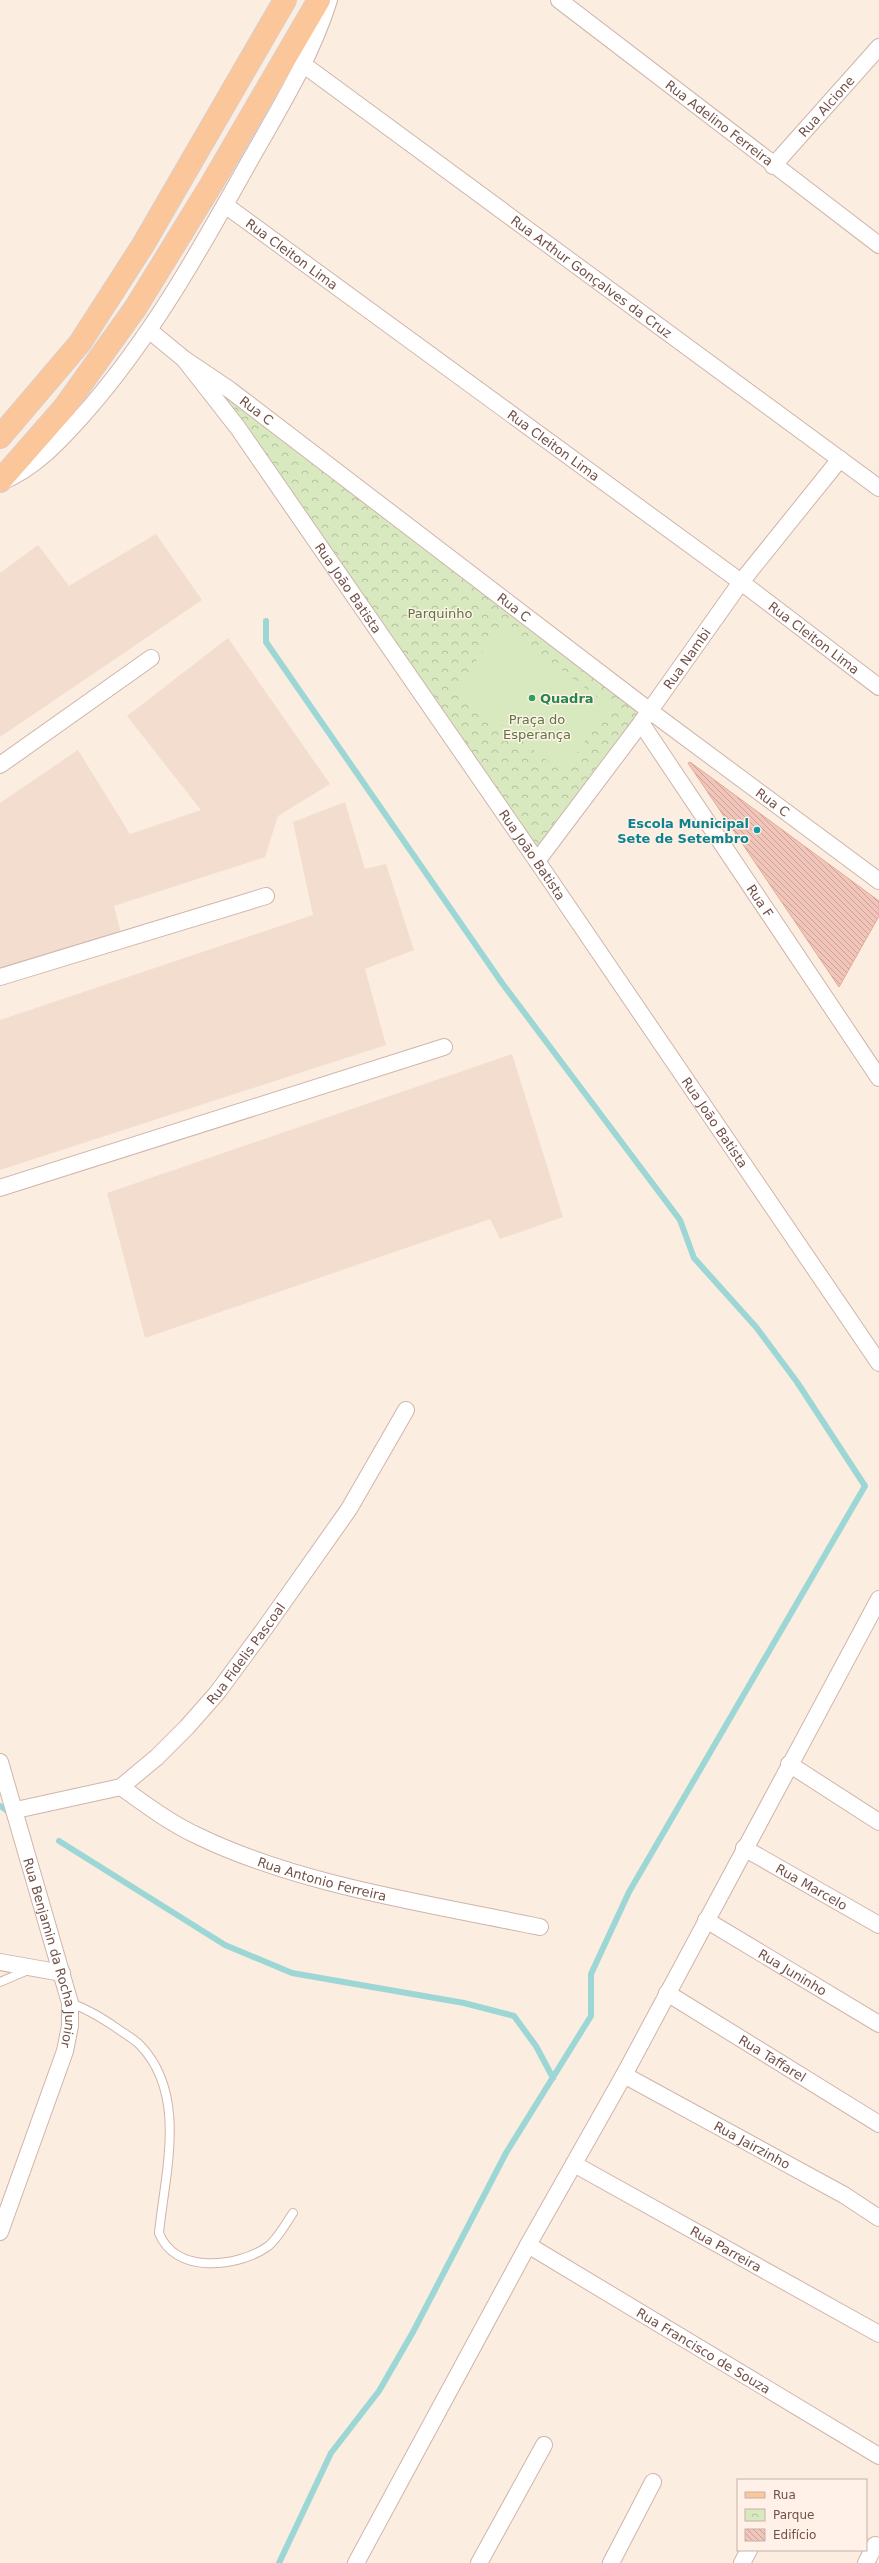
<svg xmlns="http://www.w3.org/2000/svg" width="879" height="2563" font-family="'DejaVu Sans',sans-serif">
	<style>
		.residential { fill: #f3ddcf }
		.park { fill: url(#park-crowns) }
		.pitch { fill: #d8e9c0 }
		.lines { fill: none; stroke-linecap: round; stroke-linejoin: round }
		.stream { stroke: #9cd7d6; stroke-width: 6 }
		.building { fill: url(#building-back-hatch); stroke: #e4a999 }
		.lane-casing { stroke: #cfb5ab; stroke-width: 10 }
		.street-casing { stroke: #cfb5ab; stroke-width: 18 }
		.primary-casing { stroke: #d8cecc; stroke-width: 24 }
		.lane { stroke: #fff; stroke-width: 8 }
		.street { stroke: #fff; stroke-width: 16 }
		.primary { stroke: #fbc699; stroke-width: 22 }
		.leisure-dot { fill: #2e9e5b; stroke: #fff1e7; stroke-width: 1.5 }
		.culture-dot { fill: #0f9aa8; stroke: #fff1e7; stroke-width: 1.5 }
		.labels { text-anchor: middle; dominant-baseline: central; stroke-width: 3; stroke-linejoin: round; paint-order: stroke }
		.street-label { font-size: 13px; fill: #735048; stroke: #fff1e7 }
		.park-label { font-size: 13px; fill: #5b7841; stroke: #fff1e7 }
		.leisure-label { font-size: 13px; font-weight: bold; fill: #27864d; stroke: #fff1e7; text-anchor: start }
		.culture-label { font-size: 13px; font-weight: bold; fill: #0d838f; stroke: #fff1e7; text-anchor: end }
	</style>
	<defs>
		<pattern id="park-crowns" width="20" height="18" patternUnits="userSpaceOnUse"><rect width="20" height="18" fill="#d8e9c0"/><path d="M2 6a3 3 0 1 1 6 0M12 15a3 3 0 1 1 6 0" fill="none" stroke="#b4bf9e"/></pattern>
		<pattern id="building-back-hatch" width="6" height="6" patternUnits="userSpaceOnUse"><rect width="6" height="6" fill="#f1c5b9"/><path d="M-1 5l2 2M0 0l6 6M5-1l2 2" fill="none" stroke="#c8a298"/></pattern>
	</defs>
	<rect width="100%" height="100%" fill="#fcede1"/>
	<!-- residential -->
	<g class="residential">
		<polygon points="156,534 202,600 0,737 0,573 38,545 69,586"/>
		<polygon points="228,638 330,784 278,816 265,857 114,906 121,934 0,974 0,803 78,750 130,834 201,810 127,716"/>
		<polygon points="345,802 365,869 386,864 414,950 365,969 386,1045 0,1170 0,1020 313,915 293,822"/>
		<polygon points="512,1054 563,1217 500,1239 490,1219 145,1338 107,1193"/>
	</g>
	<!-- park -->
	<polygon class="park" points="208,377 642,711 535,858"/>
	<!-- pitch -->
	<polygon class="pitch" points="502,625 609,706 563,773 456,689"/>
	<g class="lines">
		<!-- stream -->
		<g class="stream">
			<polyline points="266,621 266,642 502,983 680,1220 694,1258 756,1327 797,1382 865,1486 629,1892 591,1974 591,2016 506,2153 413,2332 379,2391 331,2453 279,2563"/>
			<polyline points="0,1806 12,1814"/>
			<polyline points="59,1841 225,1945 292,1973 464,2003 514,2016 536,2046 553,2078"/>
		</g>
	</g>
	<!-- building -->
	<polygon class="building" points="690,762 879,901 879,916 839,987 688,763"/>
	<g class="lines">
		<!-- lane casing -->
		<g class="lane-casing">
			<g id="lane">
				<polyline points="0,1982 28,1970"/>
				<path d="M70,2003C88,2009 102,2018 118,2029C125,2034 134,2039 140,2045C188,2095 165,2172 159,2233C175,2274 236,2268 267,2247C277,2240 286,2223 293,2213"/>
			</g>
		</g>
		<!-- street casing -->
		<g class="street-casing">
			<g id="street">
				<path id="s1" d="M559,0L879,245"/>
				<path id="s2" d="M304,65L879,488"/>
				<path id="s3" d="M773,166L879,47"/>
				<path id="s4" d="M225,205L741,582L879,687"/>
				<path id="s5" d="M150,331L184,359L230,390L650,711L879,881"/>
				<path id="s6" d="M184,359L238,428L537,861L879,1363"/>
				<path d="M1,482C35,468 60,441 84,414C151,338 200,250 249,162C279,109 311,58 329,0"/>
				<path id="s7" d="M641,723L879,1078"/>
				<polyline points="0,765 151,658"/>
				<path id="s8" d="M537,861L641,723L741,582L840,459"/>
				<polyline points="0,977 266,896"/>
				<polyline points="0,1188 444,1047"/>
				<path id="s9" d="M0,1762L70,2003V2026L65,2051L0,2232"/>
				<polyline points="789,1764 879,1822"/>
				<path id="s10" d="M121,1787C146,1805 170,1823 198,1836C299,1885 429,1904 540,1927"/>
				<path id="s11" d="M16,1810L121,1787L157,1757L187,1727L217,1693L265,1628L349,1509L406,1410"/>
				<path id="s12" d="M744,1848L879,1925"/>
				<path id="s13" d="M706,1920L879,2024"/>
				<polyline points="0,1962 62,1973"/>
				<path id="s14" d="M667,1993L879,2124"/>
				<path id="s15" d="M624,2075L844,2195L879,2218"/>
				<path id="s16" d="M574,2164L879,2334"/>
				<path id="s17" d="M528,2245L879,2456"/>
				<polyline points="356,2563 528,2245 624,2075 879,1599"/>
				<polyline points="479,2563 544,2445"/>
				<polyline points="611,2563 653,2482"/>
				<polyline points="742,2563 749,2550"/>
				<polyline points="866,2563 875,2545"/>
			</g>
		</g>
		<!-- primary casing -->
		<g class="primary-casing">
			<g id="primary">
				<polyline points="0,437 80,343 143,245 285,0"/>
				<polyline points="0,481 64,408 136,307 211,185 319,0"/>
			</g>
		</g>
		<!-- lane -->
		<use href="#lane" class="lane"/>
		<!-- street -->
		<use href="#street" class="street"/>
		<!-- primary -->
		<use href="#primary" class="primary"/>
	</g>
	<!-- markers -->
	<circle class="leisure-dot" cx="532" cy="698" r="4"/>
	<circle class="culture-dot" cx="757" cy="830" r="4"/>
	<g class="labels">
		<!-- street labels -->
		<g class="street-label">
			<text stroke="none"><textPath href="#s3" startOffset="80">Rua Alcione</textPath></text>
			<text stroke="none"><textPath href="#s1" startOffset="202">Rua Adelino Ferreira</textPath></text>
			<text stroke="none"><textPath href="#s4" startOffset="83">Rua Cleiton Lima</textPath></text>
			<text stroke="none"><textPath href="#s2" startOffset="357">Rua Arthur Gonçalves da Cruz</textPath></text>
			<text stroke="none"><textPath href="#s5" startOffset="133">Rua C</textPath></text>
			<text stroke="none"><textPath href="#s4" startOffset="407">Rua Cleiton Lima</textPath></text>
			<text stroke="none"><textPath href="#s6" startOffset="282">Rua Joāo Batista</textPath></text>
			<text stroke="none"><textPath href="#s5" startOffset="457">Rua C</textPath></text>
			<text stroke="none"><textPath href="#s4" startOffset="731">Rua Cleiton Lima</textPath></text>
			<text stroke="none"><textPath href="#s8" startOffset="252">Rua Nambi</textPath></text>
			<text stroke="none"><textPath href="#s5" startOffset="781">Rua C</textPath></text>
			<text stroke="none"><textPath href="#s6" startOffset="606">Rua Joāo Batista</textPath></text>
			<text stroke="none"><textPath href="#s7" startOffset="214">Rua F</textPath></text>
			<text stroke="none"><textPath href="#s6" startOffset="930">Rua Joāo Batista</textPath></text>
			<text stroke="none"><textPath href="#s11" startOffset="291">Rua Fidelis Pascoal</textPath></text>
			<text stroke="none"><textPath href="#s10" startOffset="223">Rua Antonio Ferreira</textPath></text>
			<text stroke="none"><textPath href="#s12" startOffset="78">Rua Marcelo</textPath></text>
			<text stroke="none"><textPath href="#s9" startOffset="198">Rua Benjamin da Rocha Junior</textPath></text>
			<text stroke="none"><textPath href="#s13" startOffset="101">Rua Juninho</textPath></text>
			<text stroke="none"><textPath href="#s14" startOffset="124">Rua Taffarel</textPath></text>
			<text stroke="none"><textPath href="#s15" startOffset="146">Rua Jairzinho</textPath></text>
			<text stroke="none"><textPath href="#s16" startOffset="174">Rua Parreira</textPath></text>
			<text stroke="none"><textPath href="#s17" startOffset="205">Rua Francisco de Souza</textPath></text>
		</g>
		<!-- park labels -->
		<g class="park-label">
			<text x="440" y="613">Parquinho</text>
			<text x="537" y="719">Praça do<tspan x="537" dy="15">Esperança</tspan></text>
		</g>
		<!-- leisure labels -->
		<g class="leisure-label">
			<text x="540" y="698">Quadra</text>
		</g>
		<!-- culture labels -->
		<g class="culture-label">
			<text x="749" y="823">Escola Municipal<tspan x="749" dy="15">Sete de Setembro</tspan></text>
		</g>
	</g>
	<!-- legend -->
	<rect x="737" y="2479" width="130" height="72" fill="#fff1e7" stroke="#c7b1a7"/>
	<rect x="745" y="2492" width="20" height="6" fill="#fbc699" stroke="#c7b1a7"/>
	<text x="773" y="2499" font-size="12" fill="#735048">Rua</text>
	<rect x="745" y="2509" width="20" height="12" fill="url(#park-crowns)" stroke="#c7b1a7"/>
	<text x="773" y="2519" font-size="12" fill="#735048">Parque</text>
	<rect x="745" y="2529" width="20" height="12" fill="url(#building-back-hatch)" stroke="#c7b1a7"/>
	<text x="773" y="2539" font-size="12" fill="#735048">Edifício</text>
</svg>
